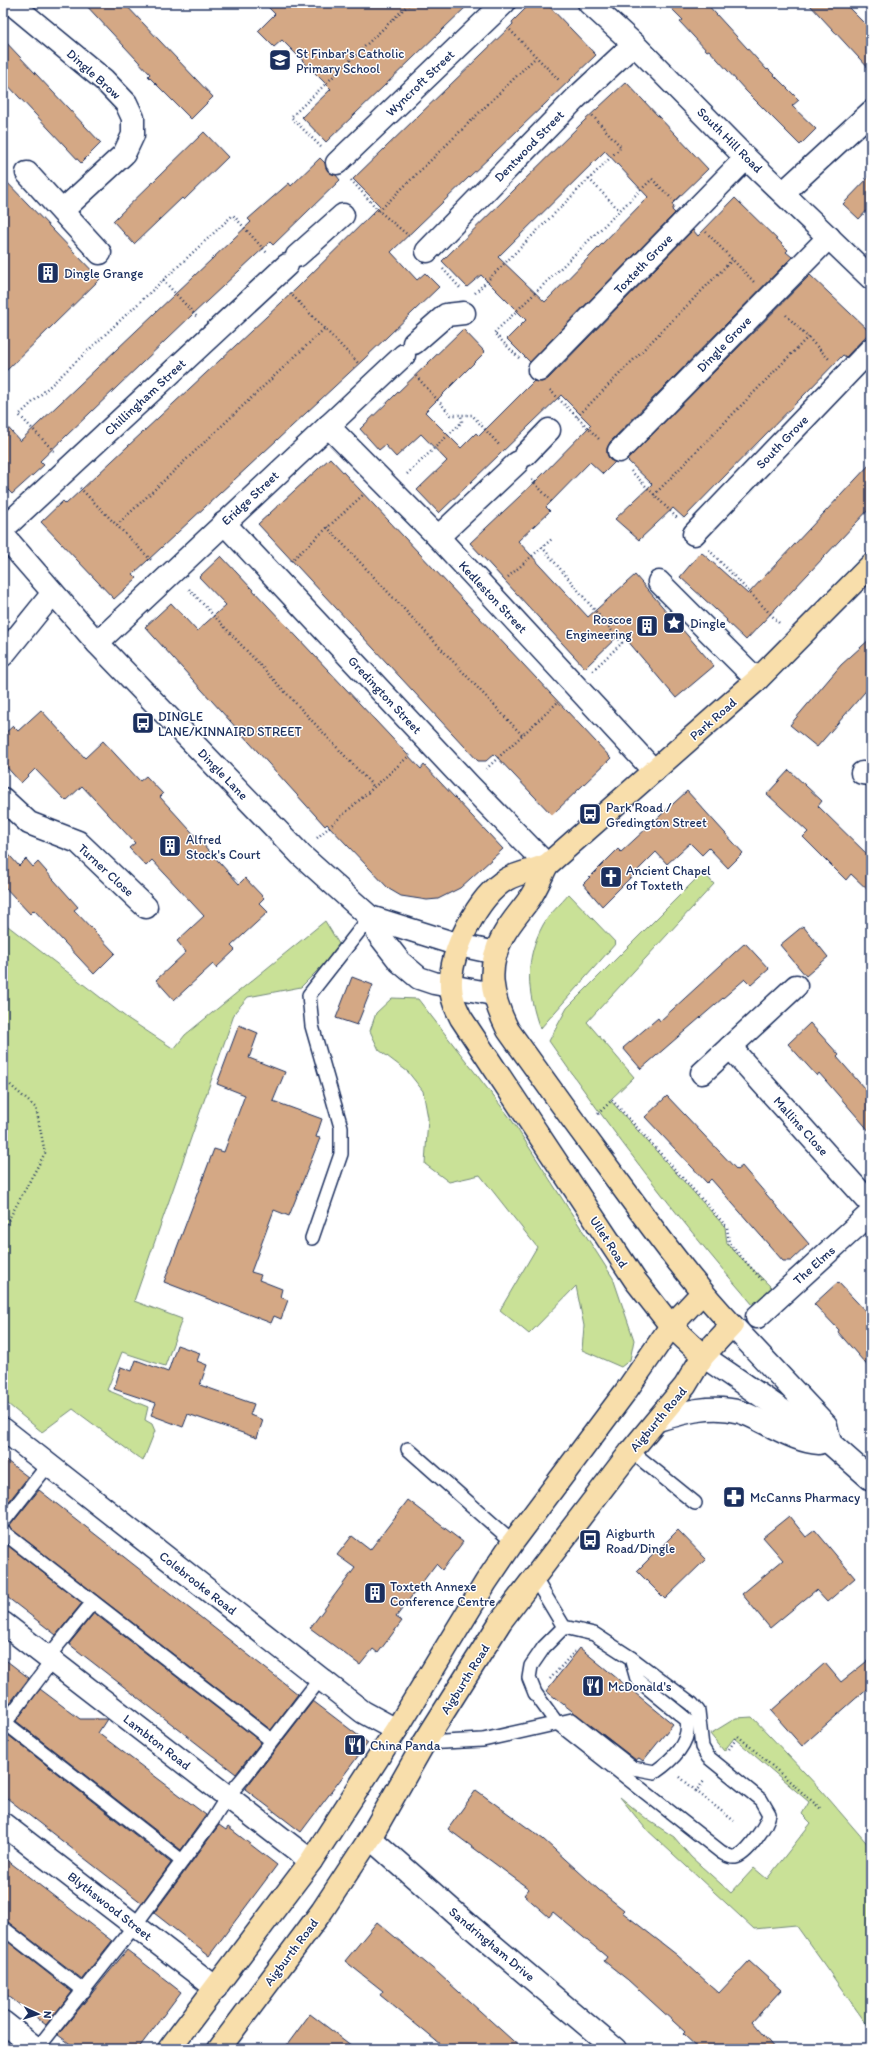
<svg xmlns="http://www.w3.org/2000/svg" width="874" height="2052" font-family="Itim,sans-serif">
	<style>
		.green { fill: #c9e197; stroke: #72887a }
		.building { fill: #d4a885; stroke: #1b2f5e; fill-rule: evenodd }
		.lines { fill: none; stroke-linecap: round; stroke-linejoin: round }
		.lane-casing { stroke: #1b2f5e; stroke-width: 16 }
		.street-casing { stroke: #1b2f5e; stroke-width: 25 }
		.secondary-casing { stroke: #1b2f5e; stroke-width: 25 }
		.highway-casing { stroke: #1b2f5e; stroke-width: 25 }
		.path { stroke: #1b2f5e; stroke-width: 2.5; stroke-dasharray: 1 3; stroke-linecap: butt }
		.lane { stroke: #fff; stroke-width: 13 }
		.street { stroke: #fff; stroke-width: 22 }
		.secondary { stroke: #fff; stroke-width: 22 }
		.highway { stroke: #f8deab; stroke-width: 22 }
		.labels { text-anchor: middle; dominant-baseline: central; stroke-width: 3; stroke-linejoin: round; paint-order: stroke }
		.poi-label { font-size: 13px; fill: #1b2f5e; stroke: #fff; text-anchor: start }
		.street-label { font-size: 13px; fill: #1b2f5e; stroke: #fff }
	</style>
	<rect width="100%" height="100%" fill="#fff"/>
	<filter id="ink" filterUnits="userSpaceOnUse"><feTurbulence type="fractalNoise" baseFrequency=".025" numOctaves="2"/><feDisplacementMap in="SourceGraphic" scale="8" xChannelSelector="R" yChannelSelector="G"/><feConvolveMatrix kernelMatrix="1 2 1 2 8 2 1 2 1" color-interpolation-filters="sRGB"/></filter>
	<g filter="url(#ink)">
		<!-- green -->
		<g class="green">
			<path d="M703,872L714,884L587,1022L634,1077L610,1100L725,1227L727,1244L772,1288L753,1305C680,1221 612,1132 549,1041L567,1008Z"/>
			<path d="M569,894L616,943L540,1029C527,992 524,960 543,925C549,914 561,904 569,894Z"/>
			<polygon points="325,921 339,944 323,965 301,987 248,997 235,1012 134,1301 182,1319 165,1366 122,1352 107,1390 148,1407 145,1420 152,1424 155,1431 143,1461 73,1409 42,1432 3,1400 4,923 127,1018 174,1049 185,1035"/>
			<polygon points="392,998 418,999 511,1119 613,1278 634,1340 630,1360 621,1367 582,1350 584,1326 576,1286 529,1334 500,1310 537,1247 480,1175 449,1182 425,1164 428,1118 423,1091 408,1072 379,1050 370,1031 376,1013"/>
			<polygon points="752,1717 821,1790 871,1848 871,2024 868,2026 796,1925 754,1929 645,1828 620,1797 648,1820 674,1837 691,1857 731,1893 754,1868 767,1879 811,1823 802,1814 809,1802 734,1738 724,1751 710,1734 736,1718"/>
		</g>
		<!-- building -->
		<g class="building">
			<polygon points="84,3 124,3 213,97 191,119 148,76 150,74"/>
			<polygon points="264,3 470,3 326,142 302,117 331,89 282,40 274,47 258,31 275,14"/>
			<polygon points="531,3 546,3 596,55 391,252 417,280 425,273 439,287 363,360 133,574 137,578 114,599 41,522 63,501 66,504 297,288 380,206 353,179 513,24 512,22"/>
			<polygon points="666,3 706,3 767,70 768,69 799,100 792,106 816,129 800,145 746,91 709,50 707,51 680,22 683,20"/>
			<polygon points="808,3 844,3 868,27 871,24 871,71"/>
			<polygon points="3,39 101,143 81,163 3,80"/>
			<path d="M626,82L708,169L672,204L674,207L672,210L675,213L530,362L507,339L526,320L481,275L467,287L442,261L584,121ZM605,151L648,197L545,302L498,257Z"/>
			<polygon points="204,132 228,157 184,200 182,198 134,244 113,221"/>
			<polygon points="320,158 325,163 328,171 336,175 340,180 273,245 270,242 192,315 40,461 44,465 12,494 3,485 3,422 20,441 251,222 248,219 289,183 291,186"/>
			<polygon points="871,175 871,206 859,219 843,204"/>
			<polygon points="3,178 100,279 3,374"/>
			<polygon points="735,198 788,250 786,252 792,257 610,442 607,448 607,454 610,460 615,462 603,474 590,462 546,507 550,511 518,541 588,617 635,575 714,666 676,698 621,633 585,668 470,543 536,481 591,425 561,395 439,513 417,490 447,461 421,434 396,457 385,445 379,450 360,429 463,329 485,352 425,412 461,448 476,433 479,436 534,381 542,382 548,379 693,230 698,236"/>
			<polygon points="810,275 870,332 846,357 843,355 684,518 673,508 639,540 615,519 652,484 627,460"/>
			<polygon points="330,458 611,758 552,815 494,754 486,761 478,761 258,524"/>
			<polygon points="871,463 871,507 746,640 726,621 727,620 680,577 701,552 748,594"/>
			<polygon points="221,556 421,769 424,765 503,849 460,888 438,899 427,900 401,896 389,889 327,824 325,826 145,627 171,603 197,631 226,605 199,577"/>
			<polygon points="871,638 871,685 817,747 790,725 841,665"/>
			<polygon points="41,710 85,758 103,741 140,781 146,776 163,794 160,797 239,884 245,878 264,898 259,903 268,912 231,946 235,950 216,968 213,964 174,1000 156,980 186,952 177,941 204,916 152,860 146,866 129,848 135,843 82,786 66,801 35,769 21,783 3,763 3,735 13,726 18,731"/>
			<polygon points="789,770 822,801 818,806 871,858 871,893 851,874 846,880 803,837 808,832 767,794"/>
			<polygon points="687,791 743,853 728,868 709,848 702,855 690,843 667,864 656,852 602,906 583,884 618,849 621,852"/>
			<polygon points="3,848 19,866 26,859 33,867 38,862 78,907 74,910 115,953 94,974 34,910 30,914 3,885"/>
			<polygon points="803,926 828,957 806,976 780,945"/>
			<polygon points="745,943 769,969 751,985 745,979 641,1069 623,1048 658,1018 660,1021"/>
			<polygon points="352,977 373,985 357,1025 336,1018"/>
			<polygon points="810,1023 839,1055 837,1057 871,1096 871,1133 819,1073 817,1076 788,1044"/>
			<polygon points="239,1025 258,1033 249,1058 285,1072 273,1101 322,1119 316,1137 320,1138 289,1216 274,1210 251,1272 261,1275 259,1280 282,1289 280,1297 288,1300 281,1319 274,1316 271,1323 164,1282 214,1149 224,1152 245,1095 217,1084"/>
			<polygon points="667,1096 737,1170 742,1166 809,1244 791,1261 783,1261 711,1179 707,1183 645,1117"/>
			<polygon points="838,1282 871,1317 871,1370 838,1332 839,1330 814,1304"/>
			<polygon points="177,1345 200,1353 197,1361 207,1365 200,1385 254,1404 250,1415 263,1420 257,1438 188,1414 183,1427 151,1415 156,1403 114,1389 121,1367 132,1371 136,1360 168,1372"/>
			<polygon points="3,1458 28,1477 3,1509"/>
			<polygon points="39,1490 298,1694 271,1730 9,1527"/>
			<polygon points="408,1500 463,1542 442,1570 436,1564 396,1617 402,1621 378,1653 373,1649 360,1665 310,1628 355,1568 337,1555 352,1536 370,1550"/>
			<polygon points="789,1516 806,1537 815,1530 855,1578 827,1602 816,1590 770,1628 742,1594 783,1560 763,1537"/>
			<polygon points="678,1530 706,1559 665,1599 637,1571"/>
			<polygon points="3,1542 82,1603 56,1635 3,1594"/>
			<polygon points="94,1613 261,1742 236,1774 69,1644"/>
			<polygon points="580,1648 673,1724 643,1761 639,1758 636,1760 546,1691"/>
			<polygon points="3,1658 29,1678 3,1712"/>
			<polygon points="871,1658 871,1685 802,1746 771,1711 825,1663 841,1682"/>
			<polygon points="40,1689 80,1719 107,1719 98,1733 206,1815 181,1850 16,1721"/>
			<polygon points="313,1701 368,1743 301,1832 245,1789"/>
			<polygon points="3,1731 171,1863 142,1903 3,1795"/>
			<polygon points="476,1790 543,1839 599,1890 624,1910 622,1912 677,1955 719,1993 749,1961 781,1990 752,2022 775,2049 699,2049 683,2034 685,2032 628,1980 604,1961 607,1957 553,1912 549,1917 524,1895 529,1889 448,1829"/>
			<polygon points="219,1825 226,1830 228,1827 277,1865 209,1956 154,1913"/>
			<polygon points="3,1857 112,1941 82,1979 8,1922 3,1920"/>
			<polygon points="377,1922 438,1973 522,2049 446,2049 380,1995 383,1991 345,1961"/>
			<polygon points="3,1938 72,1992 46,2025 3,1992"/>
			<polygon points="127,1950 181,1992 138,2049 77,2049 58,2035"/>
			<polygon points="310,2014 356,2049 284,2049"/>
		</g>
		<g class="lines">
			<!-- lane casing -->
			<g class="lane-casing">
				<g id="lane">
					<polyline points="312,1238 341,1154 341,1127 312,1026 309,995 370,917"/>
					<polyline points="408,1449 513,1542"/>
					<polyline points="631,1451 695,1503"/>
					<polyline points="3,1522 48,1465"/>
					<polyline points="3,1532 271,1740"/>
					<path d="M534,1577L564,1627L594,1634L631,1658L692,1704L698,1711L702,1747L708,1757L761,1800L769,1814C767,1825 747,1855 735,1857C730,1858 725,1854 721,1852L556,1722L535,1693L529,1678L531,1666L544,1647L564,1627"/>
					<polyline points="48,1657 93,1602"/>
					<polyline points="3,1721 182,1861"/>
					<polyline points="5,1723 52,1661"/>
					<path d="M424,1743L483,1740L572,1720L633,1768L655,1772C672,1760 691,1743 687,1720L637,1679L631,1658"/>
					<polyline points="3,1928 84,1991"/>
					<polyline points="37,2049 135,1925 212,1821 227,1797 244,1777 320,1679"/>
				</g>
			</g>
			<!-- street casing -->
			<g class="street-casing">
				<g id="street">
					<polyline points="11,3 104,80 126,103 133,118 133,135 124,154 62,211"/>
					<polyline points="589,3 634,44 746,158 871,278"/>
					<polyline points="337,163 504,3"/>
					<polyline points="27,173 100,253"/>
					<polyline points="784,192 871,112"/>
					<polyline points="427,251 576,98 634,44"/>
					<polyline points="297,256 343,215"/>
					<polyline points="414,343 446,315 464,313"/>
					<polyline points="539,370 746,158"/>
					<polyline points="328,426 438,537 654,771"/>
					<polyline points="619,451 829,237"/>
					<polyline points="525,455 549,430"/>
					<polyline points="224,523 469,785 547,865"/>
					<polyline points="3,529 287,265"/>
					<polyline points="694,534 871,349"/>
					<polyline points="3,535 97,643 301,855 370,917 379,935 400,962 419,978 434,983 493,994"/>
					<polyline points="438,537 517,463"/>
					<polyline points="659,582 757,680"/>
					<polyline points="97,643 404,355"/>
					<polyline points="3,655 53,593"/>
					<polyline points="862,773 871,774"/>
					<polyline points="3,799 29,823 78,842 146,907"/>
					<polyline points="370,917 459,945 496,953"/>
					<polyline points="730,1047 871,1204"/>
					<polyline points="702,1073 796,986"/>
					<polyline points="757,1317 871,1213"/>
					<polyline points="3,1429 363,1712 396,1730"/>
					<polyline points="3,1623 311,1861"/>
					<polyline points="3,1824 216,1988"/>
					<polyline points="370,1838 470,1926 615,2049"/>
					<polyline points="3,2022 37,2049"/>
				</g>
			</g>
			<!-- secondary casing -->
			<g class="secondary-casing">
				<g id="secondary">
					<polyline points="732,1325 826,1425 830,1443"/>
					<polyline points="703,1356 830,1443 871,1479"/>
					<path d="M658,1420C685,1412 712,1404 740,1412C751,1415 762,1422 773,1427C787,1434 803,1442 819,1443"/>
				</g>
			</g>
			<!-- highway casing -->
			<g class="highway-casing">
				<g id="highway">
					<path d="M547,865C535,870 518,873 507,879C478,896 449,953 451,986C451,998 456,1008 461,1018L635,1280L671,1326L703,1356"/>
					<polyline points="169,2049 311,1861 396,1730 486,1582 513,1542 626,1391 671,1326 702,1293"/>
					<path d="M219,2049L322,1911L370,1838L424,1743L501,1621L631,1451L685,1386L703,1356L732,1325C697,1288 667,1248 637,1207C593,1148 550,1089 508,1030C492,998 485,969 503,936C510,923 520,912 528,901C536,890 541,877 547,865L757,680L871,565"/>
				</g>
			</g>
			<!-- path -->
			<g class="path">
				<polyline points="510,30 560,81"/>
				<polyline points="321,147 291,117 410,3"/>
				<polyline points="589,179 619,210"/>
				<polyline points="351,180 379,211 409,236"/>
				<polyline points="379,211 536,57"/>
				<polyline points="706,232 754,282"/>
				<polyline points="443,269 461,289"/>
				<polyline points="163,280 197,317"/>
				<polyline points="290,293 359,364"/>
				<polyline points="475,293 621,147 592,115"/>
				<polyline points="786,315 829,359"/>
				<polyline points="519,358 494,333 652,179 672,199"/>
				<polyline points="416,376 451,415 472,415 500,446"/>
				<polyline points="550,390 599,439"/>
				<polyline points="577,417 732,260"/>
				<polyline points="54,451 19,415 233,215 267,253"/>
				<polyline points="631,471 678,519"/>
				<polyline points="407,474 462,422 461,415"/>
				<polyline points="532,480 552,502"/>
				<polyline points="80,488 151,560"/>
				<polyline points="654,495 808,337"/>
				<polyline points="117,525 324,329"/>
				<polyline points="327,527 522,735"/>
				<polyline points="542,547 622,643 592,671"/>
				<polyline points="709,550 779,623"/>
				<polyline points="291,561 364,494"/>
				<polyline points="508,577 553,538"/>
				<polyline points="189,589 373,786"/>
				<polyline points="486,769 559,701"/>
				<polyline points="317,838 410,755"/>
				<polyline points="3,1083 8,1083 36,1108 45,1153 3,1230"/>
				<polyline points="598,1114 612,1100 727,1227 729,1243 762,1280"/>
				<polyline points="550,1679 576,1650"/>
				<polyline points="729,1749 738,1736 821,1809"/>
				<polyline points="680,1777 696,1791 705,1780"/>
				<polyline points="696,1791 734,1821"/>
			</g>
			<!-- lane -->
			<use href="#lane" class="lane"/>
			<!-- street -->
			<use href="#street" class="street"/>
			<!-- secondary -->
			<use href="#secondary" class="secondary"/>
			<!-- highway -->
			<use href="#highway" class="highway"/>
		</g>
	</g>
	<!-- icons -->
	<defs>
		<g id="school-square" transform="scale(1.15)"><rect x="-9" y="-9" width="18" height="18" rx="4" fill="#1b2f5e" stroke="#fff"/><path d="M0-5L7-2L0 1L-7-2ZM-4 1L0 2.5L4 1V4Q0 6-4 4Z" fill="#fff"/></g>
		<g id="building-square" transform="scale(1.15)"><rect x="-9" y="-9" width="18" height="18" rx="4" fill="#1b2f5e" stroke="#fff"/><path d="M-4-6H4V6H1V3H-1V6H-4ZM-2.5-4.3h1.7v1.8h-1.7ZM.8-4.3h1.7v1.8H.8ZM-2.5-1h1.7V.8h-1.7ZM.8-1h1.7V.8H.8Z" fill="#fff"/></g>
		<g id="sight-square" transform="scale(1.15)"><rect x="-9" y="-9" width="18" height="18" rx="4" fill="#1b2f5e" stroke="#fff"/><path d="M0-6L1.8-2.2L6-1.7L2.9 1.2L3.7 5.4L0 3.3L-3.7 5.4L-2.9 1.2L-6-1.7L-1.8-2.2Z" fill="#fff"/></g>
		<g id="bus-square" transform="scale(1.15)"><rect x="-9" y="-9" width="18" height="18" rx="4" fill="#1b2f5e" stroke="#fff"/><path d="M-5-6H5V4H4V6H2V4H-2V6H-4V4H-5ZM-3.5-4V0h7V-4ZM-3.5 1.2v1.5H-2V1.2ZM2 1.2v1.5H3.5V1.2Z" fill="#fff"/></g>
		<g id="church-square" transform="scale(1.15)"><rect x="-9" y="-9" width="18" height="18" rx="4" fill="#1b2f5e" stroke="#fff"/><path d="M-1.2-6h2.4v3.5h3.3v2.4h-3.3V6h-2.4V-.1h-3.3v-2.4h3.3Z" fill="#fff"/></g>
		<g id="pharmacy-square" transform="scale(1.15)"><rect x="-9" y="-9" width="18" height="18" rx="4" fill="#1b2f5e" stroke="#fff"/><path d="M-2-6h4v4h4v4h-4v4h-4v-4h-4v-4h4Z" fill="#fff"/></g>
		<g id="restaurant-square" transform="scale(1.15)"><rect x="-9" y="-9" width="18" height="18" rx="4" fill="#1b2f5e" stroke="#fff"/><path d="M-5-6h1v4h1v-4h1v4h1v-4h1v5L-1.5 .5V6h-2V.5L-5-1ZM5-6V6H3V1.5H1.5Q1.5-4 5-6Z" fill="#fff"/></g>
	</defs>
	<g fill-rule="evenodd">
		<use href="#school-square" x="280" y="60"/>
		<use href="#building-square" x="48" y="273"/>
		<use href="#sight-square" x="674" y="623"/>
		<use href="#building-square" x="647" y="626"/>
		<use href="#bus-square" x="143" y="723"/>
		<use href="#bus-square" x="590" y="814"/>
		<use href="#building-square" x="170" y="846"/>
		<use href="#church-square" x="611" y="877"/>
		<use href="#pharmacy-square" x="734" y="1497"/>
		<use href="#bus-square" x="590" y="1540"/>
		<use href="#building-square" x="375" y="1593"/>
		<use href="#restaurant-square" x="593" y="1686"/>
		<use href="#restaurant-square" x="355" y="1745"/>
	</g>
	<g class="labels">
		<!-- poi labels -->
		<g class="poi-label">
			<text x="296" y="53">St Finbar's Catholic<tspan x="296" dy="15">Primary School</tspan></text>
			<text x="64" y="273">Dingle Grange</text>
			<text x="632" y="619" text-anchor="end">Roscoe<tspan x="632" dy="15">Engineering</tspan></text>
			<text x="690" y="623">Dingle</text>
			<text x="158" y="716">DINGLE<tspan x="158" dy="15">LANE/KINNAIRD STREET</tspan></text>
			<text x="606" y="807">Park Road /<tspan x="606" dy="15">Gredington Street</tspan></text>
			<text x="186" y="839">Alfred<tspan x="186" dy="15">Stock's Court</tspan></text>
			<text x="626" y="870">Ancient Chapel<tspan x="626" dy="15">of Toxteth</tspan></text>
			<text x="750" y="1497">McCanns Pharmacy</text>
			<text x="606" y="1533">Aigburth<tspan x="606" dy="15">Road/Dingle</tspan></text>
			<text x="390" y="1586">Toxteth Annexe<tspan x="390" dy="15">Conference Centre</tspan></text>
			<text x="608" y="1686">McDonald's</text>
			<text x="370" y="1745">China Panda</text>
		</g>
		<!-- street labels -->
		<g class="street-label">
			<text transform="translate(94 74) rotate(42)">Dingle Brow</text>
			<text transform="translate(420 83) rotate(-44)">Wyncroft Street</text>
			<text transform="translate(730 140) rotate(45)">South Hill Road</text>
			<text transform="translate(529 146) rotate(-46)">Dentwood Street</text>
			<text transform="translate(643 264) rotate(-46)">Toxteth Grove</text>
			<text transform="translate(724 344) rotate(-46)">Dingle Grove</text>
			<text transform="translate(145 397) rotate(-43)">Chillingham Street</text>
			<text transform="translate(782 442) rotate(-46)">South Grove</text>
			<text transform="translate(250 498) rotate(-43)">Eridge Street</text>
			<text transform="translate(493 597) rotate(47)">Kedleston Street</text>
			<text transform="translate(385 695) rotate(47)">Gredington Street</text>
			<text transform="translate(713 719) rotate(-41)">Park Road</text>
			<text transform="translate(223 774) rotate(46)">Dingle Lane</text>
			<text transform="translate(106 870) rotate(43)">Turner Close</text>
			<text transform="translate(801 1126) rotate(48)">Mallins Close</text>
			<text transform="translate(609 1242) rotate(57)">Ullet Road</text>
			<text transform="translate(814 1265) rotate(-42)">The Elms</text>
			<text transform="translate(658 1419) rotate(-50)">Aigburth Road</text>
			<text transform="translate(198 1583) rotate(38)">Colebrooke Road</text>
			<text transform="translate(465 1679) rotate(-58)">Aigburth Road</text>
			<text transform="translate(157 1742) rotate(38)">Lambton Road</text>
			<text transform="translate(110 1906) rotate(38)">Blythswood Street</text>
			<text transform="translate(492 1944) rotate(40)">Sandringham Drive</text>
			<text transform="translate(291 1952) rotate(-53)">Aigburth Road</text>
		</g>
	</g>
	<!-- margin -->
	<rect width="874" height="2052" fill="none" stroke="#fff" stroke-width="16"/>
	<rect x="8" y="8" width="858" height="2036" fill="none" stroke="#1b2f5e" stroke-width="1.5" filter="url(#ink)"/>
	<!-- north arrow -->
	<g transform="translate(38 2014) rotate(94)" stroke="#ffffff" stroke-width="3" paint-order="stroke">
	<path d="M0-3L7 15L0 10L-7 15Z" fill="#1b2f5e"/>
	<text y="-6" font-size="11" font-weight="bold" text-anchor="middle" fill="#1b2f5e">N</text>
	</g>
</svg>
